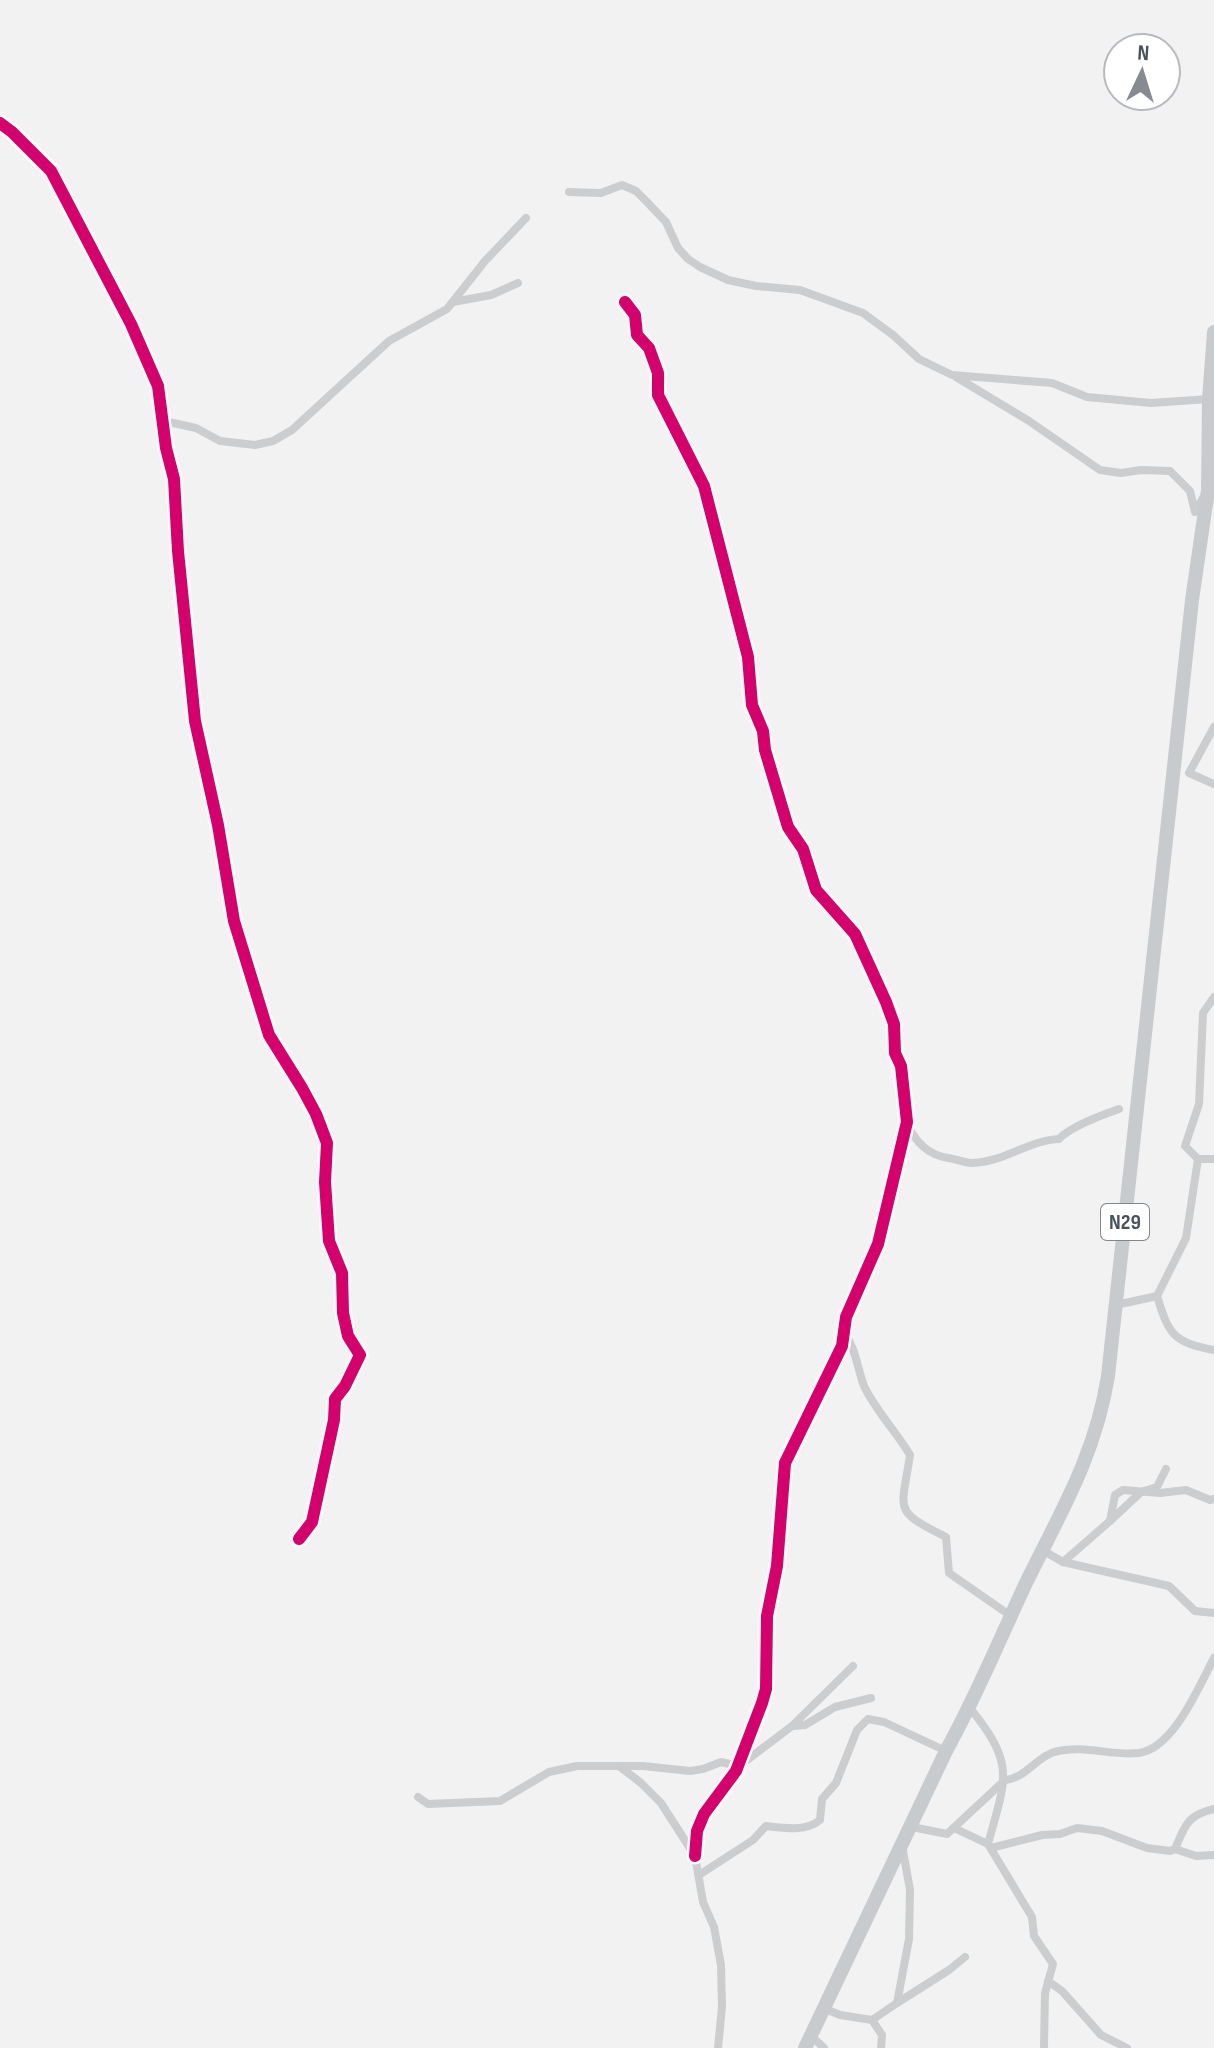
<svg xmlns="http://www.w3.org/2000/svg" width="1214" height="2048" font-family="'Sofia Sans Condensed',sans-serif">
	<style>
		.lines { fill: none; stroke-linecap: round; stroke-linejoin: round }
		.minor { stroke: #cccdcf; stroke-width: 8 }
		.primary { stroke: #c8cbce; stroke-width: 14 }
		.cycleway-casing { stroke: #fff; stroke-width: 17 }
		.cycleway { stroke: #d6006c; stroke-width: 12 }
		.labels { text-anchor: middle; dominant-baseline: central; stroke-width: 8; stroke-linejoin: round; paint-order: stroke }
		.shield { fill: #fff; stroke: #80878e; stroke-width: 2 }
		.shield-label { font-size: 22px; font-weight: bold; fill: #4a535d }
	</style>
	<rect width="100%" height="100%" fill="#f2f2f2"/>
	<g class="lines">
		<!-- minor -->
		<g class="minor">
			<polyline points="0,123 12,132 51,171 131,324 158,386 166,448 174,479 178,551 195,721 218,825 234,921 269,1035 302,1088 316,1114 327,1143 325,1182 329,1241 342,1273 343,1313 348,1336 360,1355 345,1386 335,1399 334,1420 312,1522 299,1539"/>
			<polyline points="569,192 601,193 622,185 636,191 646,201 666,222 678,248 688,259 700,267 728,280 756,286 800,290 863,313 893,335 919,359 952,375 1052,383 1087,397 1151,403 1209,399"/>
			<polyline points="453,302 491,295 518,283"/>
			<polyline points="625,302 635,315 637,335 649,348 658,373 658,395 704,486 748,657 752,705 763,731 765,750 788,827 803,849 816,890 855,934 886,1002 894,1024 895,1053 901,1066 907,1122 878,1244 846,1317 842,1346 785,1463 777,1566 767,1616 766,1689 762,1703 736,1771 704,1814 697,1831 695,1856"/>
			<polyline points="956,377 1029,421 1100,470 1121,473 1141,470 1170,471 1190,491 1195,512 1203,498"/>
			<polyline points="164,421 196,428 220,441 255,445 273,441 292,430 389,341 447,309 485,261 526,218"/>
			<polyline points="1214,727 1189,773 1214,784"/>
			<path d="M907,1123C915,1142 929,1155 948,1158C957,1159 965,1163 973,1163C1003,1162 1030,1140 1059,1139C1071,1126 1102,1115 1119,1109"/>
			<polyline points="1198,1159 1185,1146 1199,1104 1203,1013 1214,997"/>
			<path d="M1214,1159H1198L1186,1238L1157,1296C1169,1335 1173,1342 1214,1350"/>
			<polyline points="1116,1305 1157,1296"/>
			<path d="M844,1332C856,1349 857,1367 864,1386C874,1408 897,1433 910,1455C902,1510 891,1510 946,1537L949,1573L1011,1616"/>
			<polyline points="1110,1521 1141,1492 1157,1487 1166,1469"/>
			<polyline points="1042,1550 1063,1562 1169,1586 1195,1611 1214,1613"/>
			<polyline points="1063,1562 1110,1521 1115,1495 1123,1490 1160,1493 1186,1490 1210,1500 1214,1499"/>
			<path d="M970,1708C1016,1765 1006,1778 988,1844L1032,1917L1034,1936L1053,1964L1045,1993L1044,2048"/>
			<polyline points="793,1726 805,1725 835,1707 871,1698"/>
			<polyline points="619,1766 641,1783 661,1803 695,1856 703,1902 714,1927 721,1965 722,2007 718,2048"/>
			<polyline points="739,1766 792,1726 853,1666"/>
			<polyline points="418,1797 428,1804 500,1801 549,1772 577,1766 643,1766 690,1771 703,1769 721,1762 738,1766"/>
			<path d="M912,1827L947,1834L1005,1780C1027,1778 1037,1755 1058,1751C1085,1745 1112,1756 1139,1753C1174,1748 1199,1686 1214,1658"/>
			<polyline points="954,1828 988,1844"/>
			<polyline points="991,1848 1042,1835 1060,1834 1077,1828 1102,1831 1147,1848 1170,1851 1175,1849 1196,1856 1214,1855"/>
			<path d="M1175,1849C1185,1826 1187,1815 1214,1809"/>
			<path d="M699,1875L753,1840L766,1826C783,1828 806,1832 820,1820L822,1799L836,1783L857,1730L868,1719L884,1722L946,1751"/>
			<polyline points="1048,1981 1062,1991 1101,2035 1127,2048"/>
			<polyline points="897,2003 949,1970 965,1957"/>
			<polyline points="823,2008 840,2015 872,2020"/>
			<polyline points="811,2036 824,2048"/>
			<polyline points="881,2048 882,2035 872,2020 897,2003 909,1939 910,1890 902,1845"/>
		</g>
		<!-- primary -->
		<path class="primary" d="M805,2048L946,1751C976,1697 999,1641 1025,1585C1060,1513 1095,1457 1108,1376L1192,600L1208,490L1209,399L1214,332"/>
		<!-- cycleway casing -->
		<g class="cycleway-casing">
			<g id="cycleway">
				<polyline points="0,123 12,132 51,171 131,324 158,386 166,448 174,479 178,551 195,721 218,825 234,921 269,1035 302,1088 316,1114 327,1143 325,1182 329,1241 342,1273 343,1313 348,1336 360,1355 345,1386 335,1399 334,1420 312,1522 299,1539"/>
				<polyline points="625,302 635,315 637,335 649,348 658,373 658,395 704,486 748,657 752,705 763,731 765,750 788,827 803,849 816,890 855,934 886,1002 894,1024 895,1053 901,1066 907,1122 878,1244 846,1317 842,1346 785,1463 777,1566 767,1616 766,1689 762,1703 736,1771 704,1814 697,1831 695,1856"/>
			</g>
		</g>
		<!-- cycleway -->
		<use href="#cycleway" class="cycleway"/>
	</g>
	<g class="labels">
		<!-- shield labels -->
		<rect class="shield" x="1101" y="1204" width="48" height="36" rx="6"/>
		<g class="shield-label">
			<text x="1125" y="1222">N29</text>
		</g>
	</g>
	<!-- north arrow -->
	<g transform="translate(1142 72) rotate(4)"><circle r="38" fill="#ffffff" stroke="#b7babe" stroke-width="2"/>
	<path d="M0-6L14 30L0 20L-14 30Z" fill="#858b91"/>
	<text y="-12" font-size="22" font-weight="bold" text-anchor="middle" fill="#4a535d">N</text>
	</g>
</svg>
